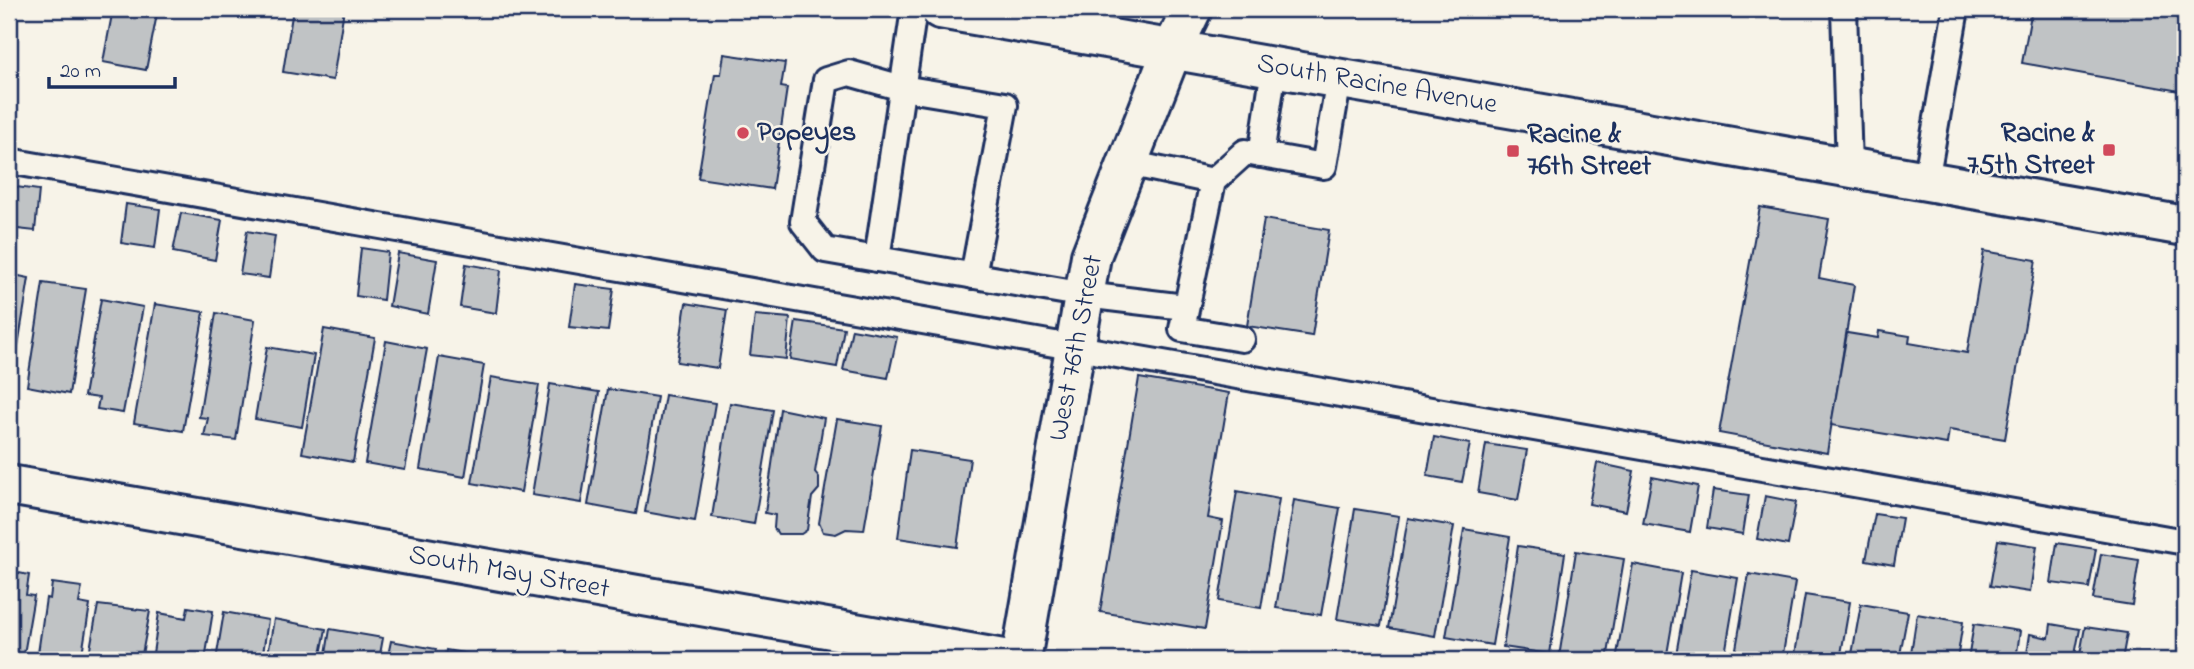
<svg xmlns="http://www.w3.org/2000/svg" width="2194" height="669" font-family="'Indie Flower',sans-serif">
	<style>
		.building { fill: #c0c3c5; stroke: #1b2f5e; stroke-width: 2 }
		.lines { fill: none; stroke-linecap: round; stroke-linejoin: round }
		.lane-casing { stroke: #1b2f5e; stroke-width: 30 }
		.street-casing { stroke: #1b2f5e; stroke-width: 44 }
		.secondary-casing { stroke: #1b2f5e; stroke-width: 44 }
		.lane { stroke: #f7f3e8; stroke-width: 24 }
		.street { stroke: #f7f3e8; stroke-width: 38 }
		.secondary { stroke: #f7f3e8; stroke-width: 38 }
		.poi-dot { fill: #d1495b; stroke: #f7f3e8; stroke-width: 2.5 }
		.labels { text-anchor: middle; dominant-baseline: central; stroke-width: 5; stroke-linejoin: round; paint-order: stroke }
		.street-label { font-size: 28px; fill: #1b2f5e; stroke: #f7f3e8 }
		.poi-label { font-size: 28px; font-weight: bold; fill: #1b2f5e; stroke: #f7f3e8; text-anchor: start }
	</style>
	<rect width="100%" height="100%" fill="#f7f3e8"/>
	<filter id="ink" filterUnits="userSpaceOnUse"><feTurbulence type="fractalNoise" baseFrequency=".0143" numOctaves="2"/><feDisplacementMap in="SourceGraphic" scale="14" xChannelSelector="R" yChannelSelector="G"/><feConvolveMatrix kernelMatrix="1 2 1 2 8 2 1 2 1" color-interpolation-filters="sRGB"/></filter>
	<g filter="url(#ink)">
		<!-- building -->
		<g class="building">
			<polygon points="113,9 158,9 146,70 103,62"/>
			<polygon points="293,9 344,9 333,80 283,72"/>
			<polygon points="2032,9 2185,9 2185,92 2022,63"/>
			<polygon points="724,54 785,63 781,87 787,88 772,189 698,178 715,74 721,74"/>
			<polygon points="9,186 39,190 35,231 9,228"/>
			<polygon points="126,204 160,209 155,248 121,243"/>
			<polygon points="1760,207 1829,219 1819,278 1854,285 1827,453 1719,433"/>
			<polygon points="181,213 222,220 215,260 173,252"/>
			<polygon points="1264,219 1329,230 1312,336 1247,326"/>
			<polygon points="247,231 275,236 269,278 240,274"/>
			<polygon points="361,248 388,252 383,300 356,296"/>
			<polygon points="1984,251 2036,260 2005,439 1949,430 1947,444 1831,425 1847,333 1878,338 1879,331 1910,336 1909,343 1967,353"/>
			<polygon points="398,253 437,260 428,314 389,306"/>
			<polygon points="466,264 501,270 496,313 460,307"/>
			<polygon points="9,274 29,278 12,383 9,383"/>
			<polygon points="43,283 86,289 69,394 27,386"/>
			<polygon points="575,284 614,289 608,331 569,327"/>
			<polygon points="101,299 143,307 123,413 97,409 99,398 84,396"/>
			<polygon points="686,303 727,310 718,368 677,362"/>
			<polygon points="155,304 204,312 183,431 134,423"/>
			<polygon points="216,313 255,320 236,440 204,436 208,418 199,417"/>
			<polygon points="755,315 790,318 786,359 750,355"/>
			<polygon points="796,321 844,328 837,367 790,359"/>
			<polygon points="324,329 375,338 353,462 302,453"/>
			<polygon points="852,329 897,337 888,378 843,370"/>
			<polygon points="386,341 427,349 405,470 365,463"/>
			<polygon points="267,347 314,355 302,427 255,419"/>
			<polygon points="439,357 484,365 465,477 420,469"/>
			<polygon points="491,377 539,385 521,492 472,483"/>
			<polygon points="1139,378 1229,393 1208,518 1223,521 1205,629 1100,612"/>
			<polygon points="550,384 599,392 581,503 532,495"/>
			<polygon points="608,389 657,397 636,514 588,505"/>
			<polygon points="665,395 715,403 695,521 645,512"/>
			<polygon points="730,403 773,410 754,524 712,517"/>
			<polygon points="780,409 824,418 815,472 819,477 819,489 812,497 807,530 801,534 778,534 774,528 775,515 765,513"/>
			<polygon points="837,419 882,426 864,530 846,529 836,534 823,532 819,523"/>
			<polygon points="1434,437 1470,444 1462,482 1427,476"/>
			<polygon points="1486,444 1527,450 1518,500 1478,493"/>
			<polygon points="910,450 970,459 957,547 898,538"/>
			<polygon points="1597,463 1634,471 1626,511 1589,504"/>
			<polygon points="1652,477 1698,486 1690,532 1643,524"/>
			<polygon points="1713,490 1749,495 1743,534 1707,528"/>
			<polygon points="1237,491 1279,499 1261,608 1219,601"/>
			<polygon points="1765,496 1796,502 1788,545 1757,539"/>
			<polygon points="1294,500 1340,508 1321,615 1276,608"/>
			<polygon points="1355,509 1399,516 1381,626 1337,619"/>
			<polygon points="1875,514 1902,518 1894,565 1866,560"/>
			<polygon points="1408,518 1454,526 1435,636 1389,628"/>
			<polygon points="1464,529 1510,537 1492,645 1446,637"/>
			<polygon points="1998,540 2037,546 2030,592 1990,586"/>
			<polygon points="2057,543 2096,549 2089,588 2051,583"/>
			<polygon points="1518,546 1565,553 1550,654 1503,647"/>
			<polygon points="1576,551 1624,559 1607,660 1580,660 1559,657"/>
			<polygon points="2101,554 2139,560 2132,605 2093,599"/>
			<polygon points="1633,564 1681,573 1666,660 1616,660"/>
			<polygon points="1691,570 1738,578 1724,660 1675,660"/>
			<polygon points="9,571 29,575 26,595 34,596 23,660 9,660"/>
			<polygon points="1749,574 1795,582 1782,660 1734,660"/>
			<polygon points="52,583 82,587 79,603 90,605 81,660 37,660 46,598 50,599"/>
			<polygon points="1805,595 1850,602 1840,660 1794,660"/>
			<polygon points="1861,604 1908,612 1899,660 1851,660"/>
			<polygon points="98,605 150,611 141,660 88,660"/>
			<polygon points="188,607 213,611 205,660 152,660 159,613 186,618"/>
			<polygon points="224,612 268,620 262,660 216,660"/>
			<polygon points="1917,614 1963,622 1957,660 1910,660"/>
			<polygon points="274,619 326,629 320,660 267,660"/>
			<polygon points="1974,624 2020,631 2016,660 1968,660"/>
			<polygon points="2051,624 2080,629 2074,660 2026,660 2030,634 2049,638"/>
			<polygon points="2085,627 2127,633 2122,660 2079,660"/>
			<polygon points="330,629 383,638 379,660 325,660"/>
			<polygon points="391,641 436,649 434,660 387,660"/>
			<polygon points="446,650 493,658 492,660 444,660"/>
		</g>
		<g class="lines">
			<!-- lane casing -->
			<g class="lane-casing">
				<g id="lane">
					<polyline points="914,9 877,259 1085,295 1185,307"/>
					<polyline points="1844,9 1849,167"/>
					<polyline points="1261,155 1274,68"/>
					<polyline points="9,161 2185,542"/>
					<polyline points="1128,163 1213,181"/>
					<polyline points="1926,181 1956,9"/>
					<polyline points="877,259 825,250 803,222 826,80 849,73 902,88 1005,105 973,276"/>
					<polyline points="1242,339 1182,329 1213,181 1245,152 1324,166 1339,79"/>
				</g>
			</g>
			<!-- street casing -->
			<g class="street-casing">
				<polyline id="street" points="9,485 1009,660"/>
			</g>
			<!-- secondary casing -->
			<g class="secondary-casing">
				<g id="secondary">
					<polyline points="940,9 2185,226"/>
					<polyline points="1021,660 1091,256 1172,50 1192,9"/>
				</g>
			</g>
			<!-- lane -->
			<use href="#lane" class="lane"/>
			<!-- street -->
			<use href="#street" class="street"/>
			<!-- secondary -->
			<use href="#secondary" class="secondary"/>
		</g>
	</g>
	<!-- markers -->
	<g class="poi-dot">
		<circle cx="743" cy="133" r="7"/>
		<rect x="2102" y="143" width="14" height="14" rx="3.5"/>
		<rect x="1506" y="144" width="14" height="14" rx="3.5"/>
	</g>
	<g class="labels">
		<!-- street labels -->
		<g class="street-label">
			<text transform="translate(1377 85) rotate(10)">South Racine Avenue</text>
			<text transform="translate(1077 348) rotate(-79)">West 76th Street</text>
			<text transform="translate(509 573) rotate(10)">South May Street</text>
		</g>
		<!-- poi labels -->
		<g class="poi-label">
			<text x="757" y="133">Popeyes</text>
			<text x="2095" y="134" text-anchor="end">Racine &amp;<tspan x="2095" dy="32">75th Street</tspan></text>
			<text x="1527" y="135">Racine &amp;<tspan x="1527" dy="32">76th Street</tspan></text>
		</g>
	</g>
	<!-- margin -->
	<rect width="2194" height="669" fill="none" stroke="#f7f3e8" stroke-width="35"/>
	<rect x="18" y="18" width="2159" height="634" fill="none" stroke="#1b2f5e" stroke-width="2.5" filter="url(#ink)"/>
	<!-- scale -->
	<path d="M49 77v10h126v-10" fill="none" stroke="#1b2f5e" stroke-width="3.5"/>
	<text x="60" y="77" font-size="21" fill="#1b2f5e" stroke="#f7f3e8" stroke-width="5" paint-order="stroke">20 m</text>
</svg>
